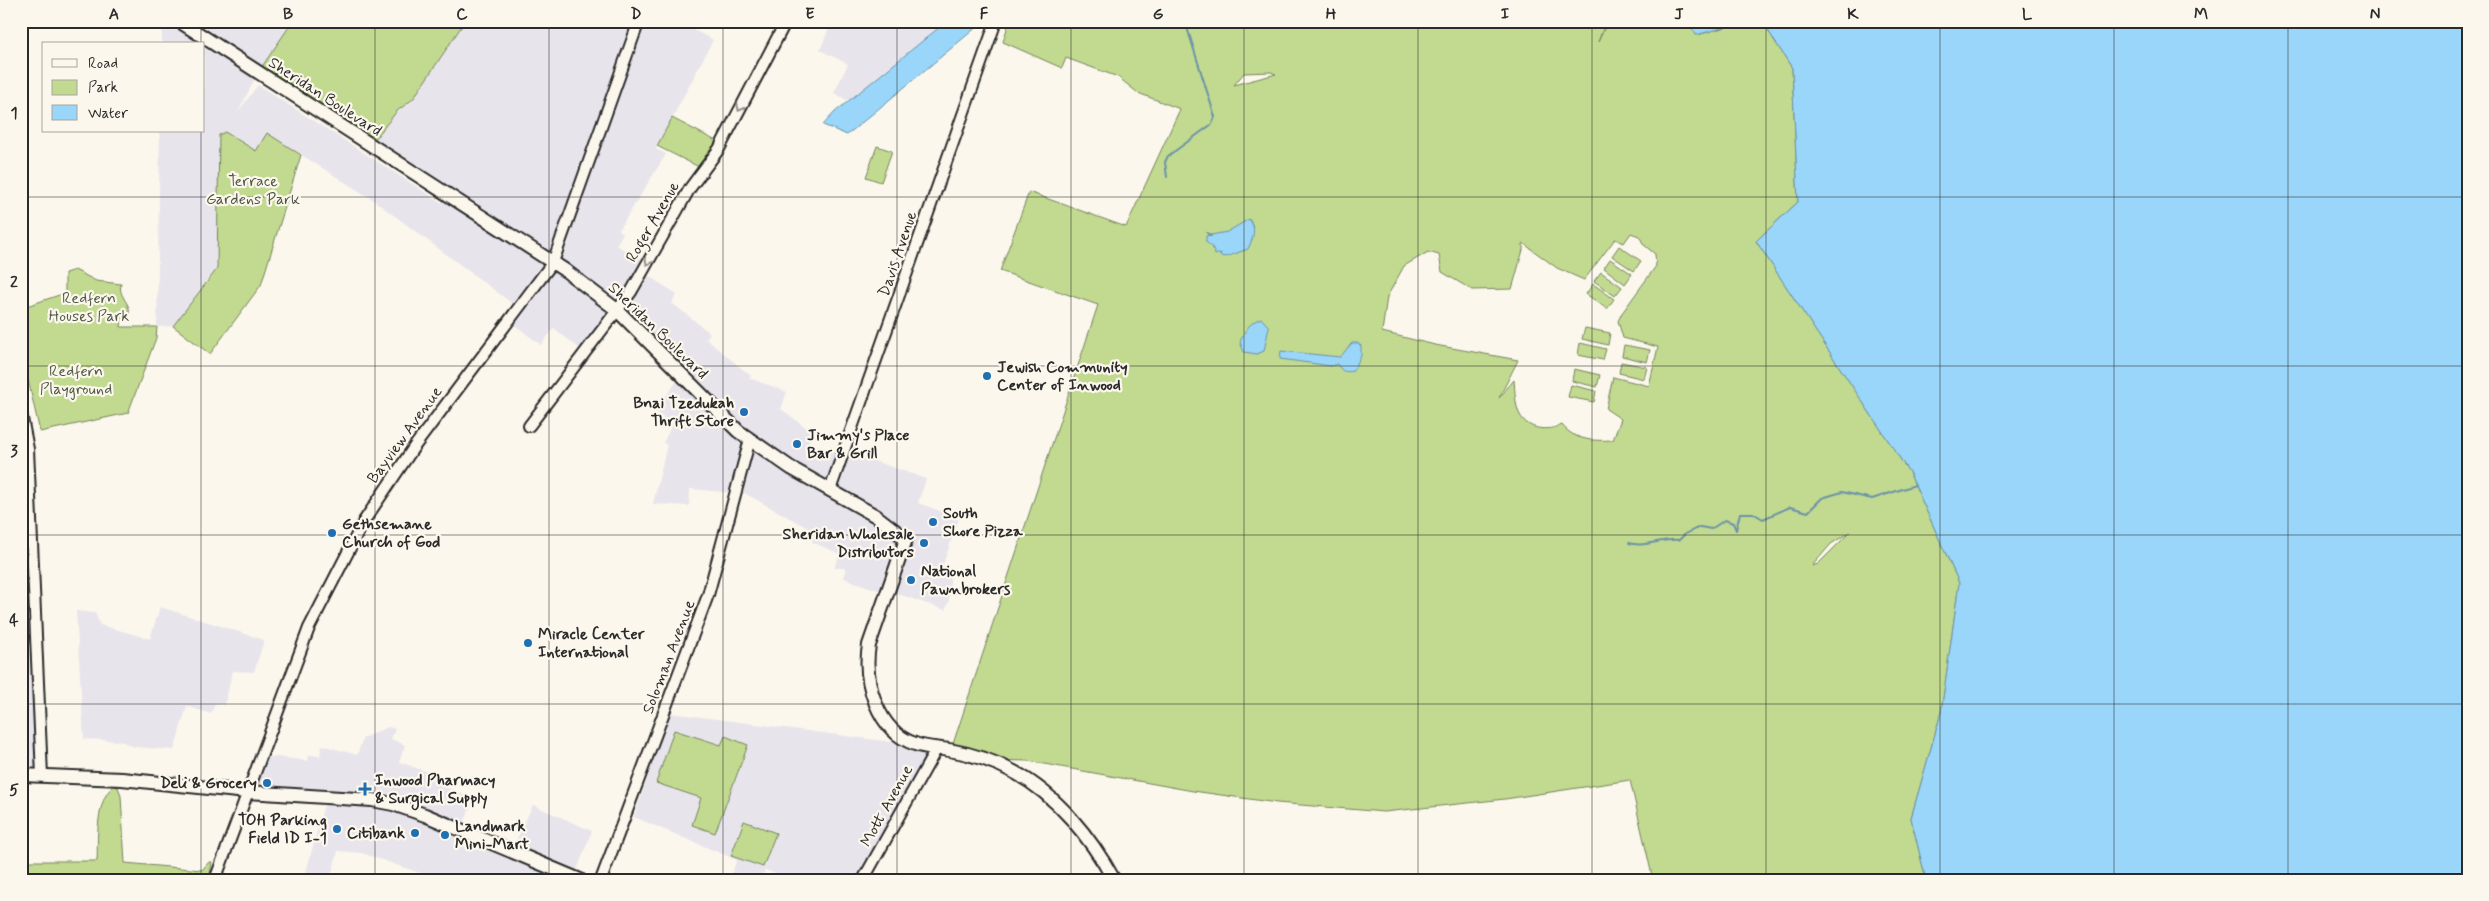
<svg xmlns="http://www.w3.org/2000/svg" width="2489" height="901" font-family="Mynerve,sans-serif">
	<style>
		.built { fill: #e7e4ec }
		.green { fill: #c1da90; stroke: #76825e; fill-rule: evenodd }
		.water { fill: #99d6fa; stroke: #6d92a7 }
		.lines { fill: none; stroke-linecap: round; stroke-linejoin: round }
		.stream { stroke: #6d92a7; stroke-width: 2 }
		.minor-casing { stroke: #2b2b2b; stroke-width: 14 }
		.major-casing { stroke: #2b2b2b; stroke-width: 16 }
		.minor { stroke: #fbf7ec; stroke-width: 10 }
		.major { stroke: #fbf7ec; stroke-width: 12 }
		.oneway { stroke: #93918c }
		.grid { fill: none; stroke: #2b2b2b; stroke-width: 1; stroke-opacity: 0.55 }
		.poi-dot { fill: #1f6fb2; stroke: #fbf7ec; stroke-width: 2 }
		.labels { text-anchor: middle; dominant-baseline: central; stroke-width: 4.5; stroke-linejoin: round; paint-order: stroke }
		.street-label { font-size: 16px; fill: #2b2b2b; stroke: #fbf7ec }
		.park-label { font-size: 16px; fill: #505744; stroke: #fbf7ec }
		.poi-label { font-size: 16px; font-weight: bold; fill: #2b2b2b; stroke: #fbf7ec; text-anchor: start }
		.neatline { fill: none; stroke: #2b2b2b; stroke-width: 2 }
		.grid-label { font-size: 16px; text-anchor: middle; font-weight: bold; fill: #2b2b2b }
	</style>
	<rect width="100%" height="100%" fill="#fbf7ec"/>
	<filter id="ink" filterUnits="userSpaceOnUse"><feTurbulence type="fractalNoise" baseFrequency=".02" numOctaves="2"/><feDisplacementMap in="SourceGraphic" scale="10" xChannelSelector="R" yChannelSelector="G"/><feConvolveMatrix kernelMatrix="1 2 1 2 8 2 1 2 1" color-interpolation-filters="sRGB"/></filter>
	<g filter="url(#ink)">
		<!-- built -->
		<g class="built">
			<polygon points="162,21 293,21 259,71 238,112 258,85 442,203 447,194 371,144 397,111 413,99 465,21 677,21 713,40 656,149 666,154 619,230 623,233 616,245 645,262 640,271 677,294 672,303 710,333 706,339 751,376 749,378 787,392 781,409 812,432 808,442 842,454 843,450 926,479 918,503 959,518 940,573 950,577 949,601 945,610 887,590 886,593 844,578 846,568 834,568 840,554 812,542 815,532 737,489 735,493 690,489 689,506 653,504 667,445 663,443 672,425 655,411 680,377 615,310 584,352 554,328 541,345 507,319 516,307 509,301 372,199 268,134 256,151 225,132 220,135 217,269 173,326 157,327 160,131 204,131 204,44 162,44"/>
			<polygon points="832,21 947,21 849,101 834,93 848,64 820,50"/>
			<polygon points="21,442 22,448 37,771 21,771"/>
			<polygon points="160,607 264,640 254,672 232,671 225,705 215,704 211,714 187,706 174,750 135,747 120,741 84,739 76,611 95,613 100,625 150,639"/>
			<polygon points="670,713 937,748 863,880 793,880 765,870 761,880 729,880 737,860 634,817"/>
			<polygon points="388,727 395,729 391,739 405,745 399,762 445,778 442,786 474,799 462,828 512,849 533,805 592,831 575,875 584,880 440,880 362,853 338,851 330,880 304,880 324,805 245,800 260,759 277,757 308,761 309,755 320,756 322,745 357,755 363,738"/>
		</g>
		<!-- green -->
		<g class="green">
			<polygon points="293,21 465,21 413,99 397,111 371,144 259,71"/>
			<path d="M1019,21H1606L1598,42L1608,21H1688L1697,35L1748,21H1762L1792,68L1798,202L1756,241L1909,472L1959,583L1941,713L1911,818L1926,880H1653L1630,780L1505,799L1384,812L1277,803L1193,791L1028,761L989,760L951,750L1098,305L1000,271L1029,192L1126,227L1180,109L1138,93L1118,77L1066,58L1062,68L1003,42L1009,22L1013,23ZM1271,72L1276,74L1234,85L1244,73ZM1631,233L1639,236L1644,245L1655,254L1656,266L1622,313L1618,321L1623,338L1658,347L1649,386L1613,377L1606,409L1621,419L1613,440C1594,441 1575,441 1562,425C1548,431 1529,431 1520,415C1515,406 1515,390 1514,380L1499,398L1518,360L1435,345L1382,332L1387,297L1404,266L1428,252L1439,255L1442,272L1472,290L1512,289L1523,250V243L1557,268L1584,280L1615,239L1624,243ZM1850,532L1818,564L1812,566L1831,544Z"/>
			<polygon points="672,118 720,143 703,169 657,146"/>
			<polygon points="225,132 256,151 267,133 301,155 261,285 210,354 173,326 217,269 219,135"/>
			<polygon points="877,146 892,151 881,182 866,177"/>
			<polygon points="1619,246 1641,261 1634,271 1612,256"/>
			<polygon points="1610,259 1632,274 1625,284 1604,268"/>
			<path d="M75,270L96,281L121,284C117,298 137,307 126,318H122L121,327H157L156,338L128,413L40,432L21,349V308L65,293V273Z"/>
			<polygon points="1601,272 1622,287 1615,296 1594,281"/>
			<polygon points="1593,284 1614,299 1607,309 1586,294"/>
			<polygon points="1585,328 1610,333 1608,345 1582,339"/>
			<polygon points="1580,343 1606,349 1603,360 1578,355"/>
			<polygon points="1624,345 1650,350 1647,362 1622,356"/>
			<polygon points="1621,362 1647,367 1644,379 1619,373"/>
			<polygon points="1574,369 1600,375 1597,387 1572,381"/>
			<polygon points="1571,385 1596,391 1594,402 1568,397"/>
			<polygon points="674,730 721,745 725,736 748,745 715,833 692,825 701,798 656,783"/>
			<path d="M114,786L118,787L121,796L125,863L202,870L209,862H212L209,880H21V861H97C98,841 95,799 114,786Z"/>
			<polygon points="744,821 776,833 763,867 731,856"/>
		</g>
		<!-- water -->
		<g class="water">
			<polygon points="947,21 984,21 847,135 823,125 835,112"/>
			<polygon points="1688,21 1748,21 1696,35"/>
			<polygon points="1762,21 2468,21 2468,880 1926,880 1911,818 1941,713 1959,583 1909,472 1756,241 1798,202 1792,68"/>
			<path d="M1249,219C1257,229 1253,238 1248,249L1226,257L1220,256L1221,253L1215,255L1212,247L1206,242V236L1227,232Z"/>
			<path d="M1261,318L1269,327L1264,351L1257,354L1244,352L1240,342C1245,330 1249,323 1261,318Z"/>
			<path d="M1352,343H1358L1361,346V356L1353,371C1345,373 1341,371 1337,364L1331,366L1280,359L1281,351L1340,357Z"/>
		</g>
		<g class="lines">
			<!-- stream -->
			<g class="stream">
				<polyline points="1167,177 1165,162 1168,156 1212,124 1215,117 1185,21"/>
				<polyline points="1207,233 1211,236"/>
				<path d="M1629,543C1646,548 1662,538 1679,540L1685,534L1700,527L1711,529L1725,520L1733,523L1736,530L1740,513H1753L1763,519L1790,507L1808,512L1822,498L1842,492L1872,499L1915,485"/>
			</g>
			<!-- minor casing -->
			<g class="minor-casing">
				<g id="minor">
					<polyline points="21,413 28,449 42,776"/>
					<polyline points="529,426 631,292 690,188 719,149 786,21"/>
					<polyline points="830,490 994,27"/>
					<polyline points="215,880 309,628 364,521 414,447 553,262 639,21"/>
					<polyline points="601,880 708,595 750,439"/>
					<polyline points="863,880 937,748"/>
				</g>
			</g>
			<!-- major casing -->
			<g class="major-casing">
				<g id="major">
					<path d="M179,21L566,271L617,310L738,431L791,468L876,516L906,539L869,645C863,681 877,731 915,744C926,748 938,748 949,750C972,754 994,761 1014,772C1057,795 1091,838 1114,880"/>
					<polyline points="21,775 122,779 247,792 372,800 393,804 425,815 580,880"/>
				</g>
			</g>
			<!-- minor -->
			<use href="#minor" class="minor"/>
			<!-- major -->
			<use href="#major" class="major"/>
		</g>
		<!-- one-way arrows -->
		<defs><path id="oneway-chevron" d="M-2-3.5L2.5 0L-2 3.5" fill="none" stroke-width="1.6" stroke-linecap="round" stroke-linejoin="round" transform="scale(1.25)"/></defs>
		<g class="oneway">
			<use href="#oneway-chevron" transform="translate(740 108) rotate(118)"/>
			<use href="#oneway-chevron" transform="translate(648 262) rotate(120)"/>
		</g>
	</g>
	<!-- grid -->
	<path class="grid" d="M201,21V44M375,21V880M549,21V880M723,21V880M897,21V880M1071,21V880M1244,21V880M1418,21V880M1592,21V880M1766,21V880M1940,21V880M2114,21V880M2288,21V880M201,131V880M21,197H2468M21,366H2468M21,535H2468M21,704H2468"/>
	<!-- markers -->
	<g class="poi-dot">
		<circle cx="987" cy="376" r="5"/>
		<circle cx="744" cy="412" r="5"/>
		<circle cx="797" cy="444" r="5"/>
		<circle cx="933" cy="522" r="5"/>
		<circle cx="332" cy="533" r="5"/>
		<circle cx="924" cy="543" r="5"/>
		<circle cx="911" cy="580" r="5"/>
		<circle cx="528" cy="643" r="5"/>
		<circle cx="267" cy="783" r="5"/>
		<path d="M362.5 781.5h5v5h5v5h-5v5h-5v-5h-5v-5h5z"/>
		<circle cx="337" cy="829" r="5"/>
		<circle cx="415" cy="833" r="5"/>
		<circle cx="445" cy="835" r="5"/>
	</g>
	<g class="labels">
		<!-- street labels -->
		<g class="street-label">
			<text transform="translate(325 97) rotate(33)">Sheridan Boulevard</text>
			<text transform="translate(653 222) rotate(-60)">Roger Avenue</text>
			<text transform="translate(898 254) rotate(-71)">Davis Avenue</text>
			<text transform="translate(658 331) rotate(44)">Sheridan Boulevard</text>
			<text transform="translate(405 435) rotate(-54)">Bayview Avenue</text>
			<text transform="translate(669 657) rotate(-69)">Soloman Avenue</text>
			<text transform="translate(887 806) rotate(-61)">Mott Avenue</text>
		</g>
		<!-- park labels -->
		<g class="park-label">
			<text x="253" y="181">Terrace<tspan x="253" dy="18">Gardens Park</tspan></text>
			<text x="89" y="298">Redfern<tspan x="89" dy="18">Houses Park</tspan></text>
			<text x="76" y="371">Redfern<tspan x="76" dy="18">Playground</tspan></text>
		</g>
		<!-- poi labels -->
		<g class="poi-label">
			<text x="997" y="367">Jewish Community<tspan x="997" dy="18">Center of Inwood</tspan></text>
			<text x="734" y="403" text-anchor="end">Bnai Tzedukah<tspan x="734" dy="18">Thrift Store</tspan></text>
			<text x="807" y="435">Jimmy's Place<tspan x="807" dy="18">Bar &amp; Grill</tspan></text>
			<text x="943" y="513">South<tspan x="943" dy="18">Shore Pizza</tspan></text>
			<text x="342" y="524">Gethsemane<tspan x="342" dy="18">Church of God</tspan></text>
			<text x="914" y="534" text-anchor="end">Sheridan Wholesale<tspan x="914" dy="18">Distributors</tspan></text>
			<text x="921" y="571">National<tspan x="921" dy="18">Pawnbrokers</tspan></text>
			<text x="538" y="634">Miracle Center<tspan x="538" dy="18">International</tspan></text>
			<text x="375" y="780">Inwood Pharmacy<tspan x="375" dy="18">&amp; Surgical Supply</tspan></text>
			<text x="257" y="783" text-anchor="end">Deli &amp; Grocery</text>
			<text x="327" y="820" text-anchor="end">TOH Parking<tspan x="327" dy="18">Field ID I-1</tspan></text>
			<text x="455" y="826">Landmark<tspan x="455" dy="18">Mini-Mart</tspan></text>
			<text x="405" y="833" text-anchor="end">Citibank</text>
		</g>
	</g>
	<!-- margin -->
	<rect width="2489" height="901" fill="none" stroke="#fbf7ec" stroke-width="55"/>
	<!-- legend -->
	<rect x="42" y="42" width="162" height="90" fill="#fbf7ec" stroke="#a8a59f"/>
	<rect x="52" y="59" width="25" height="8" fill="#fbf7ec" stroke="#a8a59f"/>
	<text x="88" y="68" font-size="15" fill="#2b2b2b">Road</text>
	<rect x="52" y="80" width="25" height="15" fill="#c1da90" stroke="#a8a59f"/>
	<text x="88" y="92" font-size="15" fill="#2b2b2b">Park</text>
	<rect x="52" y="105" width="25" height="15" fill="#99d6fa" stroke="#a8a59f"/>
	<text x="88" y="118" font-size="15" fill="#2b2b2b">Water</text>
	<rect x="28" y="28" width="2434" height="846" class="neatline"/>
	<g class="grid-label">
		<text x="114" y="19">A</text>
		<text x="288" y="19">B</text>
		<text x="462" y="19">C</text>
		<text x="636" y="19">D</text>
		<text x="810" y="19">E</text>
		<text x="984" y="19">F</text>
		<text x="1158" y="19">G</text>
		<text x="1331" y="19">H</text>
		<text x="1505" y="19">I</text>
		<text x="1679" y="19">J</text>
		<text x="1853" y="19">K</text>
		<text x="2027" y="19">L</text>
		<text x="2201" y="19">M</text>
		<text x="2375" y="19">N</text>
		<text x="14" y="118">1</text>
		<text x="14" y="287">2</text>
		<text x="14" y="456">3</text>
		<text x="14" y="625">4</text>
		<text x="14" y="795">5</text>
	</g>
</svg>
